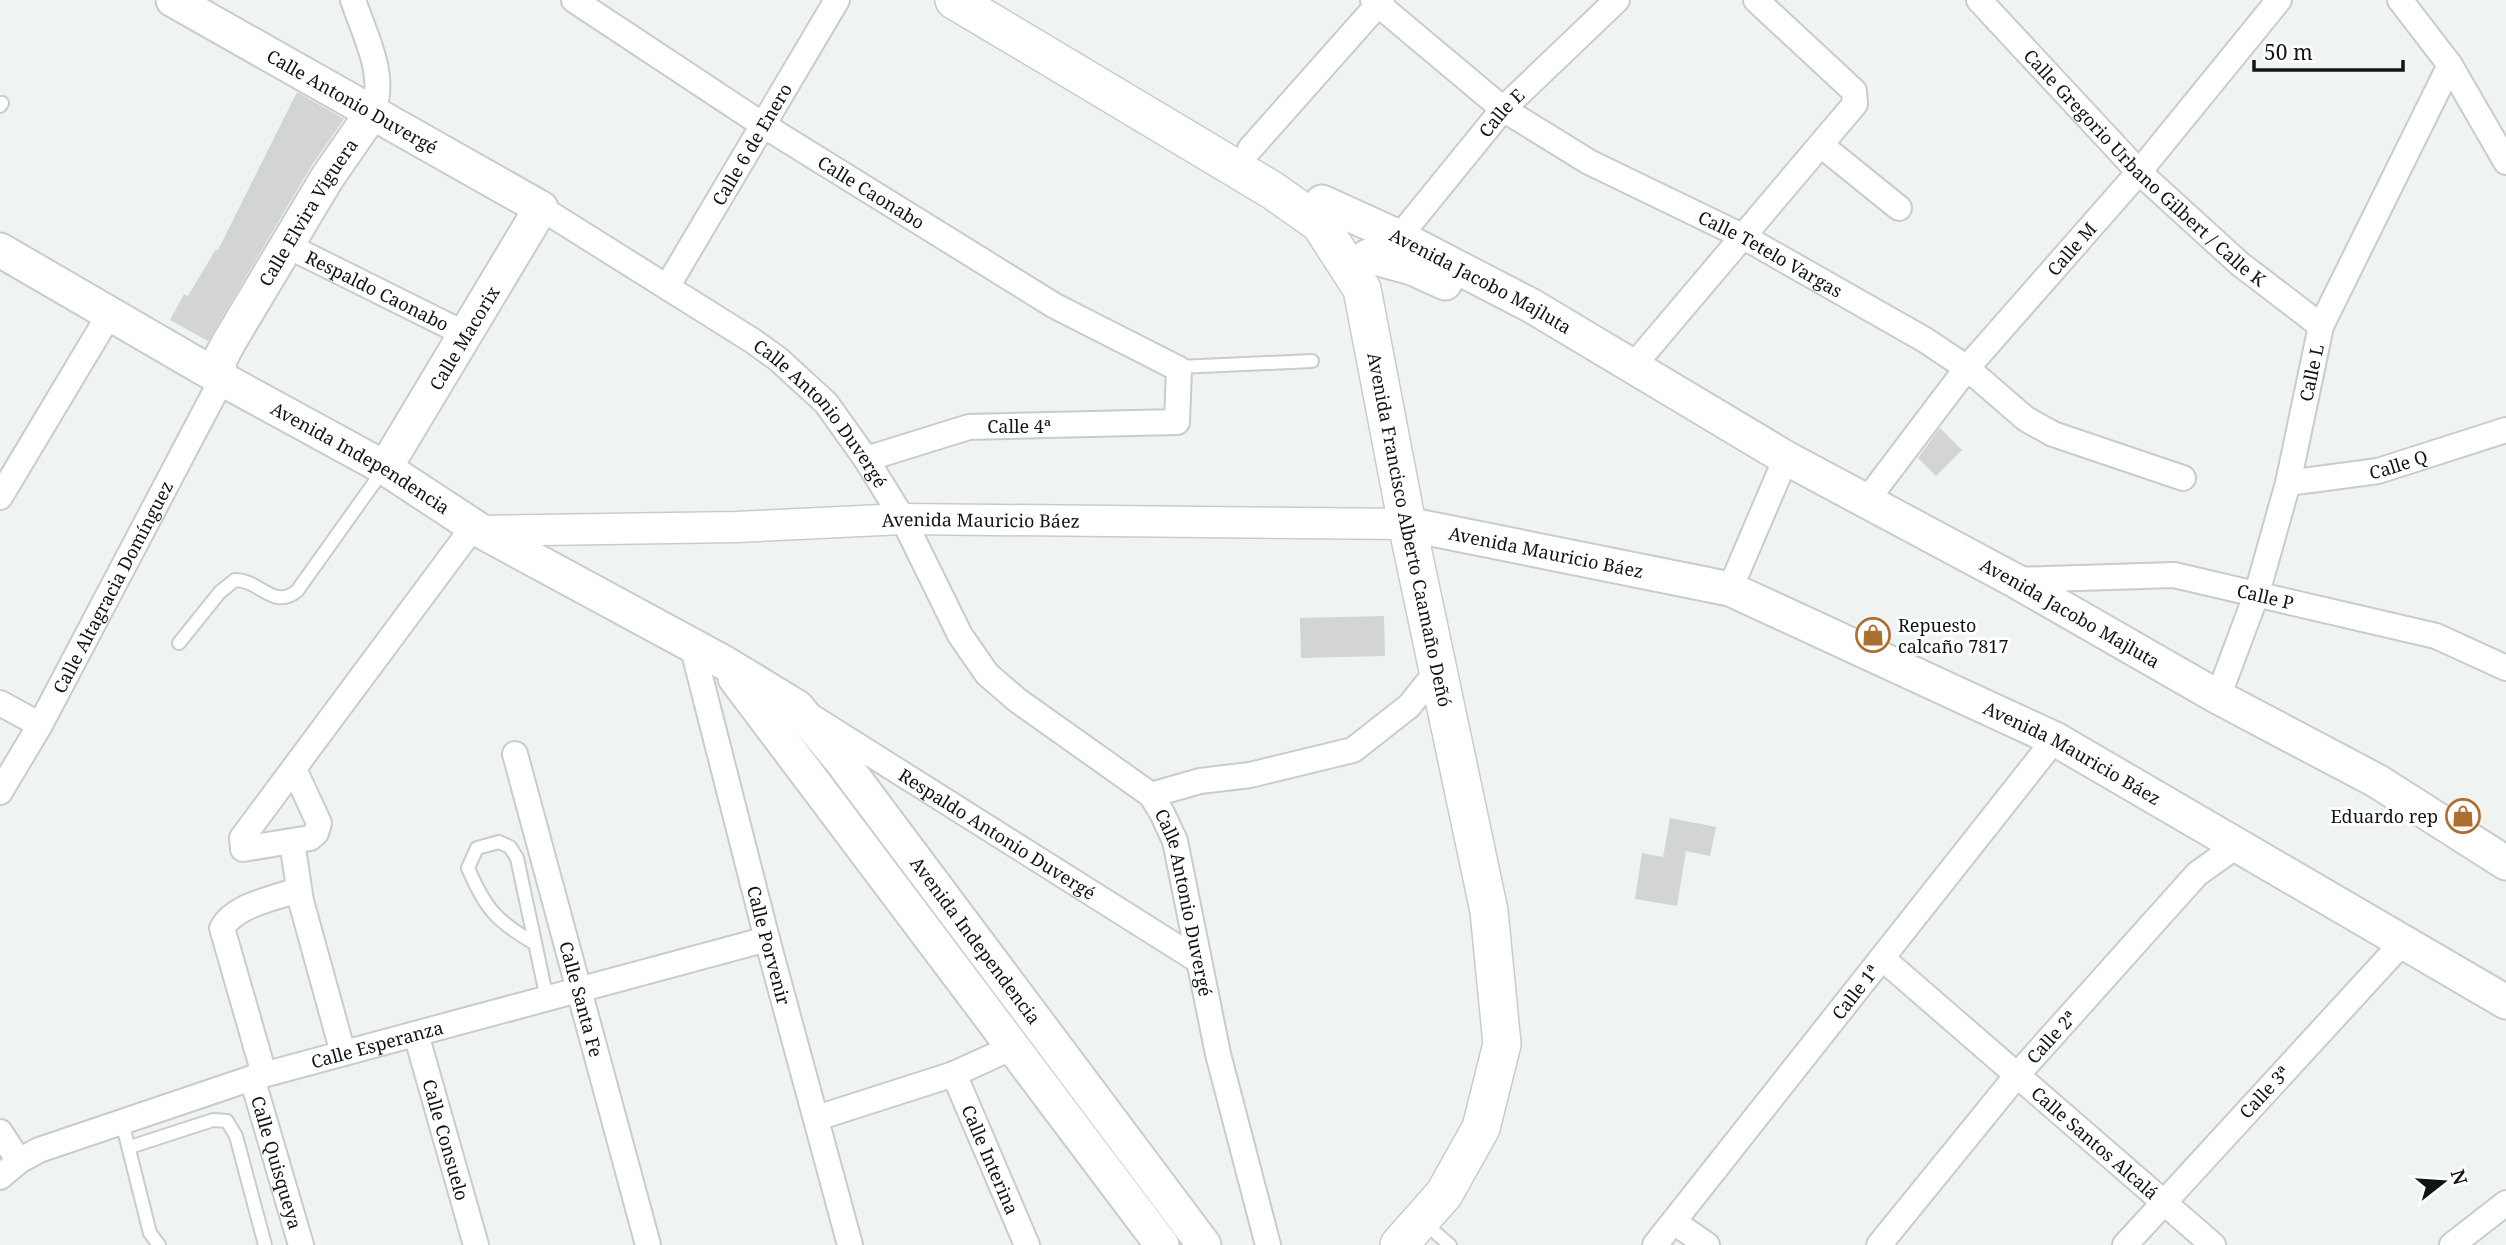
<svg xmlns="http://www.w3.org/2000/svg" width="2506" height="1245" font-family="'Noto Serif',serif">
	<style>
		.building { fill: #d2d5d4 }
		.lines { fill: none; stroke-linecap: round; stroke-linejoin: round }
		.service-casing { stroke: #c8cccb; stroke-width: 16 }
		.minor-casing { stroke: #c8cccb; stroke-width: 28 }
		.tertiary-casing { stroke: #c8cccb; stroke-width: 33 }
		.secondary-casing { stroke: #c8cccb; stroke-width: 37 }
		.primary-casing { stroke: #c8cccb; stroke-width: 40 }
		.service { stroke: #fff; stroke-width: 12 }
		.minor { stroke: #fff; stroke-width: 24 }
		.tertiary { stroke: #fff; stroke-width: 30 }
		.secondary { stroke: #fff; stroke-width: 33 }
		.primary { stroke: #fff; stroke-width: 37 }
		.labels { text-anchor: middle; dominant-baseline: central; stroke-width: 6; stroke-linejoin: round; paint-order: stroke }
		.street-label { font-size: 18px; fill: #131414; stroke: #fff }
		.poi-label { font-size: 18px; fill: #131414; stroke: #fff; text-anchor: start }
	</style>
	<rect width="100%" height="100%" fill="#eff4f3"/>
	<!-- building -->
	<g class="building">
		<polygon points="297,92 344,119 310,168 208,341 170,320 184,294 188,296 216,249 218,250"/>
		<polygon points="1940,428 1962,450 1936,476 1918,458"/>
		<polygon points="1384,616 1385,656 1301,658 1300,618"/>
		<polygon points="1670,818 1716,827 1710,856 1686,851 1677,906 1635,899 1642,853 1663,857"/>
	</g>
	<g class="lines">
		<!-- service casing -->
		<g class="service-casing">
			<g id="service">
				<polyline points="0,106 2,103"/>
				<polyline points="1179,367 1312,361"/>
				<path d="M179,643L220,592L235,580C260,580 273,610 297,591L384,469"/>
				<path d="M534,943C496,921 485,908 468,868L477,848L499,842L510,847L517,858L547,999"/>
				<polyline points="122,1122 150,1233 159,1245"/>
				<polyline points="130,1147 213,1120 227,1121 236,1136 265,1245"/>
				<polyline points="1437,1234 1450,1245"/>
			</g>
		</g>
		<!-- minor casing -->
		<g class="minor-casing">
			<g id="minor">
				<path d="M353,0C365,36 388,77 372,113"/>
				<path id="s1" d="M574,0L763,125L1055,306L1179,369L1177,422L969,427L866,459"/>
				<path id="s2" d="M1373,0L1503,109L1589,162L1744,237L1925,340L1967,368L2026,419L2053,434L2183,478"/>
				<path id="s3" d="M1979,0L2139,172L2240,264L2321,326"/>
				<polyline points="2400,0 2450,65 2506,162"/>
				<polyline points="1821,145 1899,208"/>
				<polyline points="1250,149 1382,0"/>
				<path id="s4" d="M541,208L753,341L778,359L826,403L866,459L903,519L960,635L987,674L1017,700L1151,795L1162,813L1175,841L1218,1054L1268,1245"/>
				<path id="s5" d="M1399,237L1503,109L1617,0"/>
				<path id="s6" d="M286,245L467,335"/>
				<path id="s7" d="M667,287L837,0"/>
				<polyline points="1634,365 1855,104 1854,91 1756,0"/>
				<path id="s8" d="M2288,483L2378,471L2506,430"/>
				<polyline points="0,497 109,315"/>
				<path id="s9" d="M1867,500L1967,368L2139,172L2279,0"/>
				<path id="s10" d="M2014,580L2174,575L2436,636L2506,668"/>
				<polyline points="1730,589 1786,458"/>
				<path id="s11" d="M692,645L767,939L850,1245"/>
				<path id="s12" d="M2218,697L2257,593L2288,483L2321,326L2450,65"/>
				<polyline points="0,703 40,725"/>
				<path id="s13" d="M812,717L1196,959"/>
				<path id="s14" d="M515,754L648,1245"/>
				<polyline points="295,771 319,823 316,833 310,838 243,849 242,838 474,526"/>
				<path id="s15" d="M0,792L40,725L222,379"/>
				<polyline points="1151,795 1200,781 1250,775 1353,750 1409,706 1438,670"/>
				<polyline points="292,842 301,901"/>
				<path id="s16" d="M1882,958L2213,1245"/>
				<path id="s17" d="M416,1034L476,1245"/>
				<path d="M264,1074L222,928C235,906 268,900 291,892L298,894L301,901L343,1053"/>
				<path id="s18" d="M954,1074L1027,1245"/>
				<path id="s19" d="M252,1078L301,1245"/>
				<polyline points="817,1118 954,1074 1013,1047"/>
				<polyline points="0,1132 19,1161"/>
				<path id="s20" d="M0,1177L19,1161L39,1150L252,1078L767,939"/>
				<polyline points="1674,1222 1707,1245"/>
				<polyline points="1655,1245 2055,739"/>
				<polyline points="1879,1245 2018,1074 2197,874 2239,844"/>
				<polyline points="2125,1245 2404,941"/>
				<polyline points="2452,1245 2506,1203"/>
			</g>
		</g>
		<!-- tertiary casing -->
		<g class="tertiary-casing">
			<g id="tertiary">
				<path id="s21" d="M481,531L736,527L903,519L1407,524"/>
			</g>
		</g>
		<!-- secondary casing -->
		<g class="secondary-casing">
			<g id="secondary">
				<path id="s22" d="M173,0L541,208L385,468"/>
				<path id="s23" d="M1322,202L1399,237L1532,306L1786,458L2014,580L2218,697L2377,781L2506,863"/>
				<path id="s24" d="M0,250L222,379L385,468L481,531L723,662L797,707L843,763L1204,1245"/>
				<polyline points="1368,256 1412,268 1445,283"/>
				<path id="s25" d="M222,379L218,363L229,342L327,178L372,113"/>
				<path id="s26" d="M1407,524L1730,589L2055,739L2506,1002"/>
				<polyline points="735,678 1162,1245"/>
			</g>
		</g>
		<!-- primary casing -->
		<g class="primary-casing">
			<g id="primary">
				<path id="s27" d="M954,0L1272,190L1320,224L1362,289L1407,524L1489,911L1502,1044L1481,1128L1444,1194L1399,1245"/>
			</g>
		</g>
		<!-- service -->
		<use href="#service" class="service"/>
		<!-- minor -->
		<use href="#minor" class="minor"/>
		<!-- tertiary -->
		<use href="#tertiary" class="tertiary"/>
		<!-- secondary -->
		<use href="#secondary" class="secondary"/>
		<!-- primary -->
		<use href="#primary" class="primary"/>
	</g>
	<!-- icons -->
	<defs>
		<g id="shop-ring" transform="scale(1.75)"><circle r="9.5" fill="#fff" stroke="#ab6f32" stroke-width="1.5"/><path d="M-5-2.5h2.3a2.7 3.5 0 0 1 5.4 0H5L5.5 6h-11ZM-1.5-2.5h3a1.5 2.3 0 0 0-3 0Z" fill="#ab6f32"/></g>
	</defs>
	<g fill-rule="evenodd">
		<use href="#shop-ring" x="1873" y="635"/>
		<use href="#shop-ring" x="2463" y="816"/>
	</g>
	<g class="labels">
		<!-- street labels -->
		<g class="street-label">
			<text stroke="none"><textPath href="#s22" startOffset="206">Calle Antonio Duvergé</textPath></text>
			<text stroke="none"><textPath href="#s5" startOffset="161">Calle E</textPath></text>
			<text stroke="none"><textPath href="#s7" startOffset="166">Calle 6 de Enero</textPath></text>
			<text stroke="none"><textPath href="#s3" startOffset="236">Calle Gregorio Urbano Gilbert / Calle K</textPath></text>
			<text stroke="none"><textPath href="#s1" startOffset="354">Calle Caonabo</textPath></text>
			<text stroke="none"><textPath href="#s25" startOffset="192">Calle Elvira Viguera</textPath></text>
			<text stroke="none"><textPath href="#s9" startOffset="324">Calle M</textPath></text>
			<text stroke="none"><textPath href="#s2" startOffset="474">Calle Tetelo Vargas</textPath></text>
			<text stroke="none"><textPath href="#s23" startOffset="177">Avenida Jacobo Majluta</textPath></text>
			<text stroke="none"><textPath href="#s6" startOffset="102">Respaldo Caonabo</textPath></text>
			<text transform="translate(464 338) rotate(-59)">Calle Macorix</text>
			<text stroke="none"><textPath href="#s12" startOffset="338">Calle L</textPath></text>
			<text stroke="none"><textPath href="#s4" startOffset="350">Calle Antonio Duvergé</textPath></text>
			<text x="1019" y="426">Calle 4ª</text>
			<text stroke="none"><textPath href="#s24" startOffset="416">Avenida Independencia</textPath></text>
			<text stroke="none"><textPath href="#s8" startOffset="112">Calle Q</textPath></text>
			<text stroke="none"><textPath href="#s21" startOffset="500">Avenida Mauricio Báez</textPath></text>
			<text stroke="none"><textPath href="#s27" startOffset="752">Avenida Francisco Alberto Caamaño Deñó</textPath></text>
			<text stroke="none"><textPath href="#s26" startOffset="142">Avenida Mauricio Báez</textPath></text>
			<text stroke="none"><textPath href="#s15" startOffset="234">Calle Altagracia Domínguez</textPath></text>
			<text stroke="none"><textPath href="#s10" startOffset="254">Calle P</textPath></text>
			<text stroke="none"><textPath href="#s23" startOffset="854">Avenida Jacobo Majluta</textPath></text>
			<text stroke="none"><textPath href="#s26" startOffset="709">Avenida Mauricio Báez</textPath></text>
			<text stroke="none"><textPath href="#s13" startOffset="219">Respaldo Antonio Duvergé</textPath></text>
			<text stroke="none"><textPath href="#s4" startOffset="980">Calle Antonio Duvergé</textPath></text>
			<text stroke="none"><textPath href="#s24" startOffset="1213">Avenida Independencia</textPath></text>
			<text stroke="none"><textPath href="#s11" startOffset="310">Calle Porvenir</textPath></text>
			<text transform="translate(1855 992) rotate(-52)">Calle 1ª</text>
			<text stroke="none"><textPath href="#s14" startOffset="254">Calle Santa Fe</textPath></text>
			<text transform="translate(2051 1037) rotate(-48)">Calle 2ª</text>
			<text stroke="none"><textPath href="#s20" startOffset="402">Calle Esperanza</textPath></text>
			<text transform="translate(2264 1092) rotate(-47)">Calle 3ª</text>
			<text stroke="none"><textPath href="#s17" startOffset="110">Calle Consuelo</textPath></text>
			<text stroke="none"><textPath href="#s16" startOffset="282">Calle Santos Alcalá</textPath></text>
			<text stroke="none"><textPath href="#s18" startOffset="93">Calle Interina</textPath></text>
			<text stroke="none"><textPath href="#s19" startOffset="88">Calle Quisqueya</textPath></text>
		</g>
		<!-- poi labels -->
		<g class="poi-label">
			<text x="1898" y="625">Repuesto<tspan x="1898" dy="21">calcaño 7817</tspan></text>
			<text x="2438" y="816" text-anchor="end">Eduardo rep</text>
		</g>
	</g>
	<!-- north arrow -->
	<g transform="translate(2443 1182) rotate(73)" stroke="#ffffff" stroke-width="5" paint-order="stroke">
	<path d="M0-5L12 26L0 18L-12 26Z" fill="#131414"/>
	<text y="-10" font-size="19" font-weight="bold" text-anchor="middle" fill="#131414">N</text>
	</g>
	<!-- scale -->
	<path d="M2254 60v10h149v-10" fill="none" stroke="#131414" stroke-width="3.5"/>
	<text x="2264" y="60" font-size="21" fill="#131414" stroke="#ffffff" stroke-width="5" paint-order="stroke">50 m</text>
</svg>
